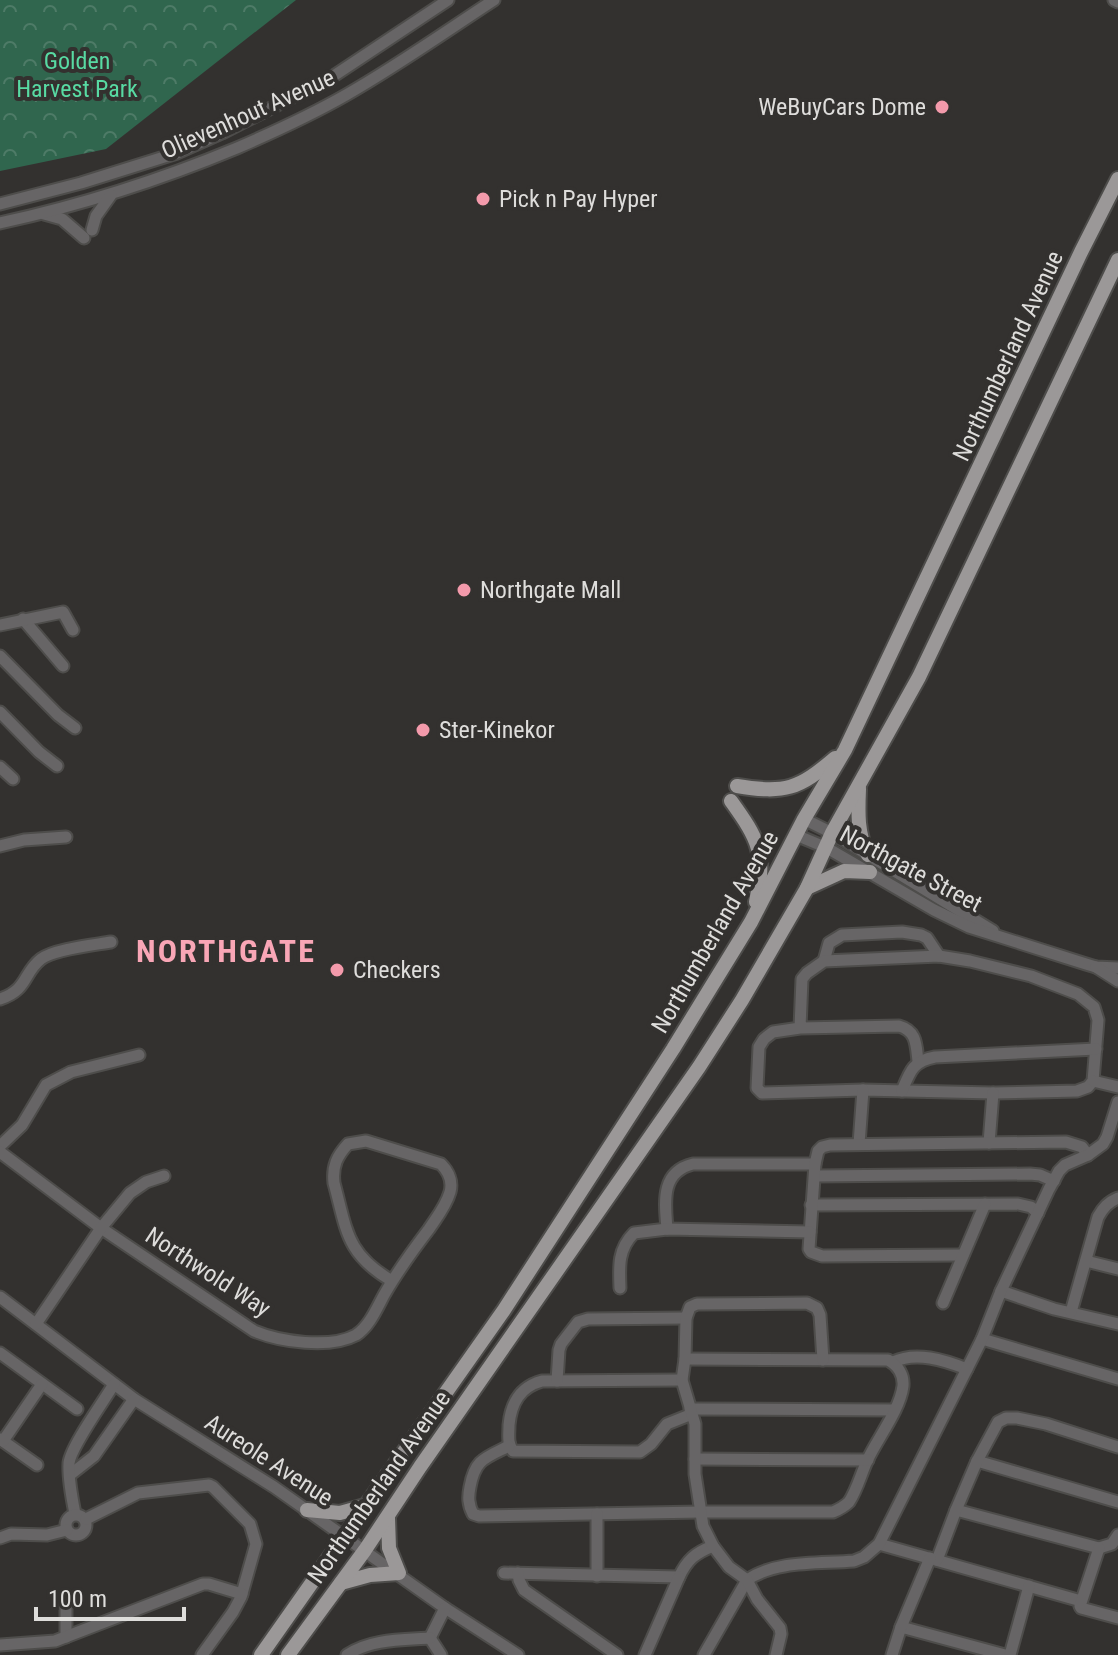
<svg xmlns="http://www.w3.org/2000/svg" width="1118" height="1655" font-family="'Roboto Condensed',sans-serif">
	<style>
		.park { fill: url(#park-crowns) }
		.lines { fill: none; stroke-linecap: round; stroke-linejoin: round }
		.minor-casing { stroke: #4e4d4b; stroke-width: 15 }
		.major-casing { stroke: #4e4d4b; stroke-width: 18 }
		.minor { stroke: #676566; stroke-width: 11 }
		.major { stroke: #9b9898; stroke-width: 14 }
		.poi-dot { fill: #f39aab; stroke: #33312f; stroke-width: 3 }
		.labels { text-anchor: middle; dominant-baseline: central; stroke-width: 8; stroke-linejoin: round; paint-order: stroke }
		.park-label { font-size: 24px; fill: #58daa3; stroke: #33312f }
		.poi-label { font-size: 24px; fill: #dedddb; stroke: #33312f; text-anchor: start }
		.street-label { font-size: 24px; fill: #dedddb; stroke: #33312f }
		.district-label { font-size: 32px; font-weight: bold; letter-spacing: 2px; fill: #f9a6b6; stroke: #33312f }
	</style>
	<defs>
		<pattern id="park-crowns" width="20" height="18" patternUnits="userSpaceOnUse" patternTransform="scale(2)"><rect width="20" height="18" fill="#30664e"/><path d="M2 6a3 3 0 1 1 6 0M12 15a3 3 0 1 1 6 0" fill="none" stroke="#4e7b67"/></pattern>
	</defs>
	<rect width="100%" height="100%" fill="#33312f"/>
	<!-- park -->
	<polygon class="park" points="0,0 296,0 106,149 0,171"/>
	<g class="lines">
		<!-- minor casing -->
		<g class="minor-casing">
			<g id="minor">
				<polyline points="1114,0 1118,2"/>
				<polyline points="0,204 81,183 177,153 222,133 332,77 448,0"/>
				<polyline points="44,214 62,219 84,238"/>
				<path d="M0,223C82,205 160,180 237,148C274,132 311,115 346,95C397,66 445,32 494,0"/>
				<polyline points="92,230 96,216 111,195"/>
				<polyline points="23,619 63,666"/>
				<polyline points="0,625 63,612 73,630"/>
				<polyline points="0,656 58,715 75,728"/>
				<polyline points="0,712 39,752 57,766"/>
				<polyline points="0,767 13,779"/>
				<polyline points="804,819 832,833 993,931"/>
				<polyline points="796,835 827,848 934,910 969,927 1086,964 1096,967 1118,968"/>
				<polyline points="0,846 24,840 66,837"/>
				<polyline points="824,961 829,943 842,935 902,932 921,935 927,938 939,956"/>
				<polyline points="1096,967 1118,981"/>
				<path d="M0,999C28,990 23,973 41,959C54,949 94,945 111,942"/>
				<path d="M800,1028L802,979L807,973L824,961L939,956L970,961L1031,976L1078,994L1094,1007L1098,1020L1093,1081L1088,1087L1077,1091L993,1093L863,1090L762,1093L757,1088L759,1047L764,1039L773,1032L800,1028L899,1026C917,1031 916,1045 918,1061"/>
				<polyline points="1093,1081 1118,1087"/>
				<path d="M902,1091C910,1071 913,1061 935,1057L1096,1049"/>
				<polyline points="989,1143 993,1093"/>
				<polyline points="859,1144 863,1090"/>
				<polyline points="0,1146 22,1125 46,1085 71,1072 139,1055"/>
				<path d="M0,1152L101,1228L254,1331C280,1342 330,1349 356,1335C369,1327 377,1308 384,1295C397,1272 413,1250 429,1229C437,1217 446,1206 450,1192C453,1181 448,1171 441,1164L366,1141L348,1144C337,1156 332,1166 334,1183C347,1231 346,1254 392,1281"/>
				<polyline points="815,1176 1030,1174 1040,1175 1054,1181"/>
				<polyline points="811,1205 1018,1204 1031,1207 1038,1213"/>
				<path d="M667,1229C665,1203 660,1172 693,1164H815"/>
				<polyline points="963,1255 822,1256 811,1252 809,1249 815,1164 818,1151 822,1147 830,1145 1066,1142 1082,1147 1088,1155"/>
				<polyline points="1086,1261 1118,1269"/>
				<path d="M620,1288C619,1266 618,1249 634,1233L667,1229L810,1232"/>
				<polyline points="1001,1291 1054,1309 1118,1324"/>
				<polyline points="0,1297 134,1399 274,1487 445,1608 518,1655"/>
				<polyline points="943,1303 985,1204"/>
				<path d="M1071,1312L1098,1217C1103,1208 1108,1202 1118,1198"/>
				<polyline points="36,1324 101,1228 130,1193 146,1182 164,1176"/>
				<polyline points="982,1339 1118,1379"/>
				<polyline points="0,1353 77,1409"/>
				<path d="M893,1362C916,1351 944,1360 967,1369"/>
				<path d="M682,1380L542,1381C520,1387 511,1403 509,1425C509,1435 507,1443 513,1451L640,1452L651,1444L667,1424L692,1414"/>
				<polyline points="557,1381 559,1350 561,1344 578,1322 588,1319 686,1318"/>
				<polyline points="690,1409 894,1410"/>
				<polyline points="0,1439 37,1465"/>
				<polyline points="3,1441 42,1384"/>
				<path d="M509,1446C485,1458 475,1459 470,1487C468,1497 468,1504 473,1514L479,1516L700,1512H833C840,1509 844,1507 849,1502C857,1490 861,1474 867,1461C877,1439 900,1410 903,1386C904,1375 898,1365 888,1360L685,1359"/>
				<polyline points="695,1459 868,1460"/>
				<polyline points="977,1461 1118,1502"/>
				<polyline points="71,1474 94,1456 134,1399"/>
				<polyline points="956,1510 1099,1548 1112,1544 1118,1535"/>
				<path d="M75,1514C72,1497 68,1480 69,1463C71,1446 104,1401 114,1384"/>
				<polyline points="597,1514 597,1576"/>
				<circle cx="76" cy="1525" r="10"/>
				<polyline points="86,1519 138,1493 209,1485 213,1487 250,1524 256,1544 241,1597 233,1612 202,1655"/>
				<polyline points="0,1538 11,1534 47,1535 67,1530"/>
				<polyline points="879,1544 1081,1601"/>
				<polyline points="1099,1548 1080,1606 1081,1608 1118,1618"/>
				<polyline points="937,1560 956,1510 977,1461 998,1422 1006,1418 1017,1418 1046,1424 1118,1447"/>
				<path d="M504,1573L679,1577C687,1560 695,1553 713,1546"/>
				<polyline points="518,1573 519,1580 524,1590 617,1655"/>
				<polyline points="66,1603 66,1637"/>
				<polyline points="901,1627 1005,1655"/>
				<polyline points="430,1638 445,1608"/>
				<polyline points="430,1638 441,1655"/>
				<polyline points="0,1645 55,1641 203,1584 209,1584 242,1594"/>
				<path d="M347,1655C370,1639 402,1640 430,1638"/>
				<polyline points="645,1655 679,1577"/>
				<path d="M704,1655L747,1580C776,1560 819,1564 854,1561L864,1557L879,1544L982,1339L1001,1291L1049,1189L1059,1171L1065,1165L1088,1155L1103,1144L1107,1137L1118,1102"/>
				<polyline points="776,1655 781,1634 780,1628 757,1599 747,1580 729,1567 713,1546 703,1526 695,1474 695,1424 682,1380 685,1359 686,1318 690,1307 697,1304 807,1303 817,1308 820,1315 823,1360"/>
				<polyline points="892,1655 901,1627 930,1558"/>
				<polyline points="1010,1655 1029,1586"/>
			</g>
		</g>
		<!-- major casing -->
		<g class="major-casing">
			<g id="major">
				<path d="M737,786C785,794 799,789 835,758"/>
				<path d="M859,789C858,812 857,834 868,855"/>
				<path d="M731,801C759,840 766,853 756,902"/>
				<polyline points="807,888 844,871 870,872"/>
				<polyline points="307,1510 340,1513 365,1506"/>
				<polyline points="341,1583 370,1575 399,1573 389,1548 388,1518"/>
				<polyline points="261,1655 504,1310 673,1049 751,922 804,819 845,750 1081,252 1118,179"/>
				<polyline points="288,1655 365,1550 420,1467 699,1067 742,1000 807,888 832,833 919,677 1118,260"/>
			</g>
		</g>
		<!-- minor -->
		<use href="#minor" class="minor"/>
		<!-- major -->
		<use href="#major" class="major"/>
	</g>
	<!-- markers -->
	<g class="poi-dot">
		<circle cx="942" cy="107" r="8"/>
		<circle cx="483" cy="199" r="8"/>
		<circle cx="464" cy="590" r="8"/>
		<circle cx="423" cy="730" r="8"/>
		<circle cx="337" cy="970" r="8"/>
	</g>
	<g class="labels">
		<!-- park labels -->
		<g class="park-label">
			<text x="77" y="61">Golden<tspan x="77" dy="28">Harvest Park</tspan></text>
		</g>
		<!-- poi labels -->
		<g class="poi-label">
			<text x="926" y="107" text-anchor="end">WeBuyCars Dome</text>
			<text x="499" y="199">Pick n Pay Hyper</text>
			<text x="480" y="590">Northgate Mall</text>
			<text x="439" y="730">Ster-Kinekor</text>
			<text x="353" y="970">Checkers</text>
		</g>
		<!-- street labels -->
		<g class="street-label">
			<text transform="translate(248 114) rotate(-24)">Olievenhout Avenue</text>
			<text transform="translate(1008 356) rotate(-65)">Northumberland Avenue</text>
			<text transform="translate(911 869) rotate(28)">Northgate Street</text>
			<text transform="translate(715 932) rotate(-60)">Northumberland Avenue</text>
			<text transform="translate(208 1272) rotate(33)">Northwold Way</text>
			<text transform="translate(269 1460) rotate(33)">Aureole Avenue</text>
			<text transform="translate(379 1487) rotate(-55)">Northumberland Avenue</text>
		</g>
		<!-- district labels -->
		<g class="district-label">
			<text x="226" y="951">NORTHGATE</text>
		</g>
	</g>
	<!-- scale -->
	<path d="M36 1607v12h148v-12" fill="none" stroke="#dedddb" stroke-width="4"/>
	<text x="48" y="1607" font-size="24" fill="#dedddb" stroke="#33312f" stroke-width="6" paint-order="stroke">100 m</text>
</svg>
